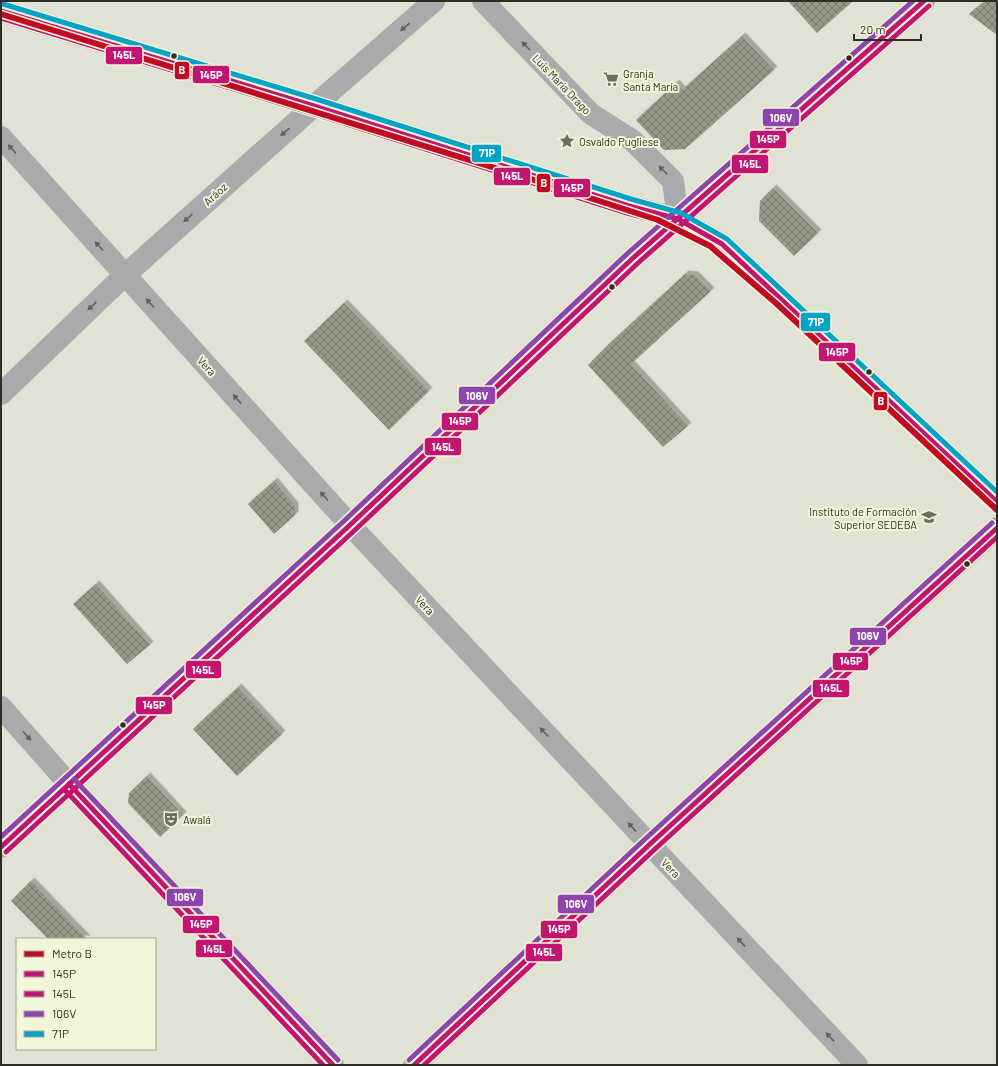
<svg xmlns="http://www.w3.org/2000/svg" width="998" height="1066" font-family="Barlow,sans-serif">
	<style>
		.building { fill: url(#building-cross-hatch); filter: url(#shadow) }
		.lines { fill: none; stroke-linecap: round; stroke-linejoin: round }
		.minor { stroke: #a9aaab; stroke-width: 22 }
		.secondary { stroke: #a8a9a8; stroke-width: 22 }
		.primary { stroke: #a0a1a1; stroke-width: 22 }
		.bus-1-casing { stroke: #f3f5da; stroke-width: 8 }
		.bus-2-casing { stroke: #f3f5da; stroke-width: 8 }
		.bus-3-casing { stroke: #f3f5da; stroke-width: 8 }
		.bus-4-casing { stroke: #f3f5da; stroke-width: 8 }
		.bus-1 { stroke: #c11571; stroke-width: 5 }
		.bus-2 { stroke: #c11571; stroke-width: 5 }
		.bus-3 { stroke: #8e44ad; stroke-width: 5 }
		.bus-4 { stroke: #02a3c6; stroke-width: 5 }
		.metro-1-casing { stroke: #f3f5da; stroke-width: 9 }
		.metro-1 { stroke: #c20924; stroke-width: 6 }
		.oneway { fill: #5f605a }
		.bus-dot { fill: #2d2e24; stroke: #f3f5da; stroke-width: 1.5 }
		.labels { text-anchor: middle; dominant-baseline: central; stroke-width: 4; stroke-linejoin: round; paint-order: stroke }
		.poi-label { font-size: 11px; fill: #2d2e24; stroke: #f3f5da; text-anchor: start }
		.street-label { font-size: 11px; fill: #2d2e24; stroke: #f3f5da }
		.line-badge { stroke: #f3f5da; stroke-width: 1.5 }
		.badge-label { font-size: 11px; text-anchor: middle; font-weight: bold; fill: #fff }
	</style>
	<defs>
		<pattern id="building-cross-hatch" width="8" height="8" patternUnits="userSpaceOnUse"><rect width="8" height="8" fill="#969787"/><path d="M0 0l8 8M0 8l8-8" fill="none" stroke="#7b7c6e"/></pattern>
		<filter id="shadow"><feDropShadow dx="3.5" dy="-3.5" stdDeviation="0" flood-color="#0004"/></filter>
	</defs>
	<rect width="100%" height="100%" fill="#e1e2d3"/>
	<!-- building -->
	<g class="building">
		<polygon points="788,1 853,1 817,33"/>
		<polygon points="985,1 997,1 997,35 969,14"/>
		<polygon points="742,36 774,70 685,149 664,150 636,120 676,83 682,90"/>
		<polygon points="773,188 818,233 794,256 759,221 760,201"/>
		<polygon points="685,274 695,275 711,291 631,364 688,426 663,447 588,365 611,342"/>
		<polygon points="344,303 429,391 389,430 304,341"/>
		<polygon points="274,481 295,506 295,515 274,534 248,504"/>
		<polygon points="96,584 150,645 127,664 73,604"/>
		<polygon points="238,687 282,734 237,776 193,729"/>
		<polygon points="147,776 183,815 160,837 128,803 129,793"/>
		<polygon points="31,881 87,939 48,939 11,901"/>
	</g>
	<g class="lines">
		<!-- minor -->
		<g class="minor">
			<polyline points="483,1 591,114 632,140 673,181 678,219"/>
			<polyline points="1,137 350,525 857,1065"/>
			<polyline points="1,394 125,275 314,106 434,1"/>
			<polyline points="1,707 69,784 333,1065"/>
			<polyline points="414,1065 649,845 997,528"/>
		</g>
		<!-- secondary -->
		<polyline class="secondary" points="1,847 350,525 633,258 924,1"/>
		<!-- primary -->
		<polyline class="primary" points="1,11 314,106 629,206 678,219 722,244 997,502"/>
		<!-- bus-1 casing -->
		<g class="bus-1-casing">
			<g id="bus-1">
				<polyline points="1,11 314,106 629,206 678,219 722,244 997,502"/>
				<polyline points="69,784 333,1065"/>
				<polyline points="1,847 350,525 633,258 924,1"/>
				<polyline points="414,1065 649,845 997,528"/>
			</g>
		</g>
		<!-- bus-2 casing -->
		<g class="bus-2-casing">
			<g id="bus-2">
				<polyline points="1,18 312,113 627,213 675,226 718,250 992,507"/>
				<polyline points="64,789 323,1065"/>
				<polyline points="6,852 355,530 638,263 929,6"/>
				<polyline points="424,1065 654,850 997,537"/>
			</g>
		</g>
		<!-- bus-3 casing -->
		<g class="bus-3-casing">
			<g id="bus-3">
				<polyline points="74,779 338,1060"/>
				<polyline points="1,837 345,520 628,253 913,1"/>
				<polyline points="409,1060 644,840 992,523"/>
			</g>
		</g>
		<!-- bus-4 casing -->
		<g class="bus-4-casing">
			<polyline id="bus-4" points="3,4 316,99 631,199 681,213 727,239 997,492"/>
		</g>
		<!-- bus-1 -->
		<use href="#bus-1" class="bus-1"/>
		<!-- bus-2 -->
		<use href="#bus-2" class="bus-2"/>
		<!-- bus-3 -->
		<use href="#bus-3" class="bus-3"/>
		<!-- bus-4 -->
		<use href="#bus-4" class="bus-4"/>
		<!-- metro-1 casing -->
		<g class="metro-1-casing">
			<polyline id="metro-1" points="1,14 553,186 658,220 710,246 777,304 997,510"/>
		</g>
		<!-- metro-1 -->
		<use href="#metro-1" class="metro-1"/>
	</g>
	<!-- one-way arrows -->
	<defs><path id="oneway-solid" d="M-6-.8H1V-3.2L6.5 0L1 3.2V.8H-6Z"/></defs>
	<g class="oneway">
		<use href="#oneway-solid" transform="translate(405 27) rotate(139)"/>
		<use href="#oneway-solid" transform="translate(526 46) rotate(-134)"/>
		<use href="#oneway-solid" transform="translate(285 132) rotate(138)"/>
		<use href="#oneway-solid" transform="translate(12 149) rotate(-132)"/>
		<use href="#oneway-solid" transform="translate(663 170) rotate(-135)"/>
		<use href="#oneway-solid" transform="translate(188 218) rotate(138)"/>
		<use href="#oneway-solid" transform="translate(99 246) rotate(-132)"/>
		<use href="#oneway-solid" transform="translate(150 303) rotate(-132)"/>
		<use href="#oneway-solid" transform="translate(92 306) rotate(136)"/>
		<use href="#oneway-solid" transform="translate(237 399) rotate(-132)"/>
		<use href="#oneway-solid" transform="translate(324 496) rotate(-132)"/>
		<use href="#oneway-solid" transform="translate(544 732) rotate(-133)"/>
		<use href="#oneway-solid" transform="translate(27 736) rotate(48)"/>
		<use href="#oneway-solid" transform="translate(632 827) rotate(-133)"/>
		<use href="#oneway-solid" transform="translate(741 942) rotate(-133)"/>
		<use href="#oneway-solid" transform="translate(830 1037) rotate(-133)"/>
	</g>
	<!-- icons -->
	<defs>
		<g id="supermarket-bare" transform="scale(1.2)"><path d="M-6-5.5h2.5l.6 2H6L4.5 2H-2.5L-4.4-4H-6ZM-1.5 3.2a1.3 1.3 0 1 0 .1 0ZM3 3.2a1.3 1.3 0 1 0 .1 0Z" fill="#6c6d61" stroke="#f3f5da" stroke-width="2.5" paint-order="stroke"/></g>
		<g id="sight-bare" transform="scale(1.2)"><path d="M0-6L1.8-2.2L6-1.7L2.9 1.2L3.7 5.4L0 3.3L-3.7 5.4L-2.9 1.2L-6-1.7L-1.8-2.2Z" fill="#6c6d61" stroke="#f3f5da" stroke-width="2.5" paint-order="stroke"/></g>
		<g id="university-bare" transform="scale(1.2)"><path d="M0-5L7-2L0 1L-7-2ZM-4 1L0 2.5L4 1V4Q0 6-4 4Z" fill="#6c6d61" stroke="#f3f5da" stroke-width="2.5" paint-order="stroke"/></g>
		<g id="theatre-bare" transform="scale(1.2)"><path d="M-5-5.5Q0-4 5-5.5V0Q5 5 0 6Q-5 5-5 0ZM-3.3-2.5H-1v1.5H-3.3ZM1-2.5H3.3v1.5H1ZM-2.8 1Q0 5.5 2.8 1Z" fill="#6c6d61" stroke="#f3f5da" stroke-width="2.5" paint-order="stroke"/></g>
	</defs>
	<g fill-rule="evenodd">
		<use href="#supermarket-bare" x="611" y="79"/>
		<use href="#sight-bare" x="567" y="141"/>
		<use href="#university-bare" x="929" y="517"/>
		<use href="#theatre-bare" x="171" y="819"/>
	</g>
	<!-- markers -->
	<g class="bus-dot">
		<circle cx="174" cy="56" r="3.5"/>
		<circle cx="849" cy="58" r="3.5"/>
		<circle cx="612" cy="287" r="3.5"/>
		<circle cx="869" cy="372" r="3.5"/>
		<circle cx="967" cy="564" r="3.5"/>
		<circle cx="123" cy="725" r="3.5"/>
	</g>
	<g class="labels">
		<!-- poi labels -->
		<g class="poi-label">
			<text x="623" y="73">Granja<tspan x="623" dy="13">Santa María</tspan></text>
			<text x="579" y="141">Osvaldo Pugliese</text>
			<text x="917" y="511" text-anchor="end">Instituto de Formación<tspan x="917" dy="13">Superior SEDEBA</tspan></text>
			<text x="183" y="819">Awalá</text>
		</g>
		<!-- street labels -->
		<g class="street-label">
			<text transform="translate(562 84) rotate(46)">Luis María Drago</text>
			<text transform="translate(215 194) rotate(-42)">Aráoz</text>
			<text transform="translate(207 366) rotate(48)">Vera</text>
			<text transform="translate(425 605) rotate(47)">Vera</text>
			<text transform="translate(671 868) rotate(46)">Vera</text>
		</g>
	</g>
	<g class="line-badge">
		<rect x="105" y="46" width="38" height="19" rx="4" fill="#c11571"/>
		<rect x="174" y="61" width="16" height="19" rx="4" fill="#c20924"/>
		<rect x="192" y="65" width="38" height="19" rx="4" fill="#c11571"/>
		<rect x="762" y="108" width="38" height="19" rx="4" fill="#8e44ad"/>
		<rect x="749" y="130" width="38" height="19" rx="4" fill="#c11571"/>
		<rect x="471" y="144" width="31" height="19" rx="4" fill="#02a3c6"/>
		<rect x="731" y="154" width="38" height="20" rx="4" fill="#c11571"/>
		<rect x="493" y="167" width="38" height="19" rx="4" fill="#c11571"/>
		<rect x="536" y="173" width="15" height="20" rx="4" fill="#c20924"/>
		<rect x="553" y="178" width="38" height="20" rx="4" fill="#c11571"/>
		<rect x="800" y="312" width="31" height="20" rx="4" fill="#02a3c6"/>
		<rect x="818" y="342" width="38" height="20" rx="4" fill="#c11571"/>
		<rect x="458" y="386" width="38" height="19" rx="4" fill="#8e44ad"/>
		<rect x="873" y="391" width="15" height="20" rx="4" fill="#c20924"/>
		<rect x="441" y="412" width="38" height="19" rx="4" fill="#c11571"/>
		<rect x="424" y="437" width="38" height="19" rx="4" fill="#c11571"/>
		<rect x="849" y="627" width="38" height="19" rx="4" fill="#8e44ad"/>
		<rect x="832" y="652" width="37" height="19" rx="4" fill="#c11571"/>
		<rect x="185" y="660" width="37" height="19" rx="4" fill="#c11571"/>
		<rect x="812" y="679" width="38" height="19" rx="4" fill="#c11571"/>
		<rect x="135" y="696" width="38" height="19" rx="4" fill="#c11571"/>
		<rect x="166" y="888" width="38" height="19" rx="4" fill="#8e44ad"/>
		<rect x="557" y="894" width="38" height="20" rx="4" fill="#8e44ad"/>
		<rect x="182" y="915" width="38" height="19" rx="4" fill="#c11571"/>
		<rect x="540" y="920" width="38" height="19" rx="4" fill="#c11571"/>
		<rect x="195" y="939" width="38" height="19" rx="4" fill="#c11571"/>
		<rect x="525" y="943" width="38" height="19" rx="4" fill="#c11571"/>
	</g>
	<g class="badge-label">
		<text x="124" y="59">145L</text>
		<text x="182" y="74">B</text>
		<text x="211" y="79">145P</text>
		<text x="781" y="122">106V</text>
		<text x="768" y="143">145P</text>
		<text x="487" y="157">71P</text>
		<text x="750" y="168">145L</text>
		<text x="512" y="180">145L</text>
		<text x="544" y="187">B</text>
		<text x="572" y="192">145P</text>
		<text x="816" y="326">71P</text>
		<text x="837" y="356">145P</text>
		<text x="477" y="400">106V</text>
		<text x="881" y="405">B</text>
		<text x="460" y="425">145P</text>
		<text x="443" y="451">145L</text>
		<text x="868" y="640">106V</text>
		<text x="851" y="665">145P</text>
		<text x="203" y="674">145L</text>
		<text x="831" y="692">145L</text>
		<text x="154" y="709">145P</text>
		<text x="185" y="901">106V</text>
		<text x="576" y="908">106V</text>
		<text x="201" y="928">145P</text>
		<text x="559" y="933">145P</text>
		<text x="214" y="953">145L</text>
		<text x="544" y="956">145L</text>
	</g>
	<!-- border -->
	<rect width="998" height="1066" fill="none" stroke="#2d2e24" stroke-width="4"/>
	<!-- legend -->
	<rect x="16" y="938" width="140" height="112" fill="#f3f5da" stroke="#a4a591"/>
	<rect x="24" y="951" width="20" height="6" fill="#c20924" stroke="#a4a591"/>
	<text x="52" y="958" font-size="12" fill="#2d2e24">Metro B</text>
	<rect x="24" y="971" width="20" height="6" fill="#c11571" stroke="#a4a591"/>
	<text x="52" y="978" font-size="12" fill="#2d2e24">145P</text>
	<rect x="24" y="991" width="20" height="6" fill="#c11571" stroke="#a4a591"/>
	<text x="52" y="998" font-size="12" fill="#2d2e24">145L</text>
	<rect x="24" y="1011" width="20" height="6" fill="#8e44ad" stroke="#a4a591"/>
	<text x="52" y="1018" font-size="12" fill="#2d2e24">106V</text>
	<rect x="24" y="1031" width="20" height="6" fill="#02a3c6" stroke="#a4a591"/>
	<text x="52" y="1038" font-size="12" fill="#2d2e24">71P</text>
	<!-- scale -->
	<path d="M854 34v6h67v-6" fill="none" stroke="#2d2e24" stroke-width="2"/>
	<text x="860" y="34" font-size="12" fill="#2d2e24" stroke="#f3f5da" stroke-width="3" paint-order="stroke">20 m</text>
</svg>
